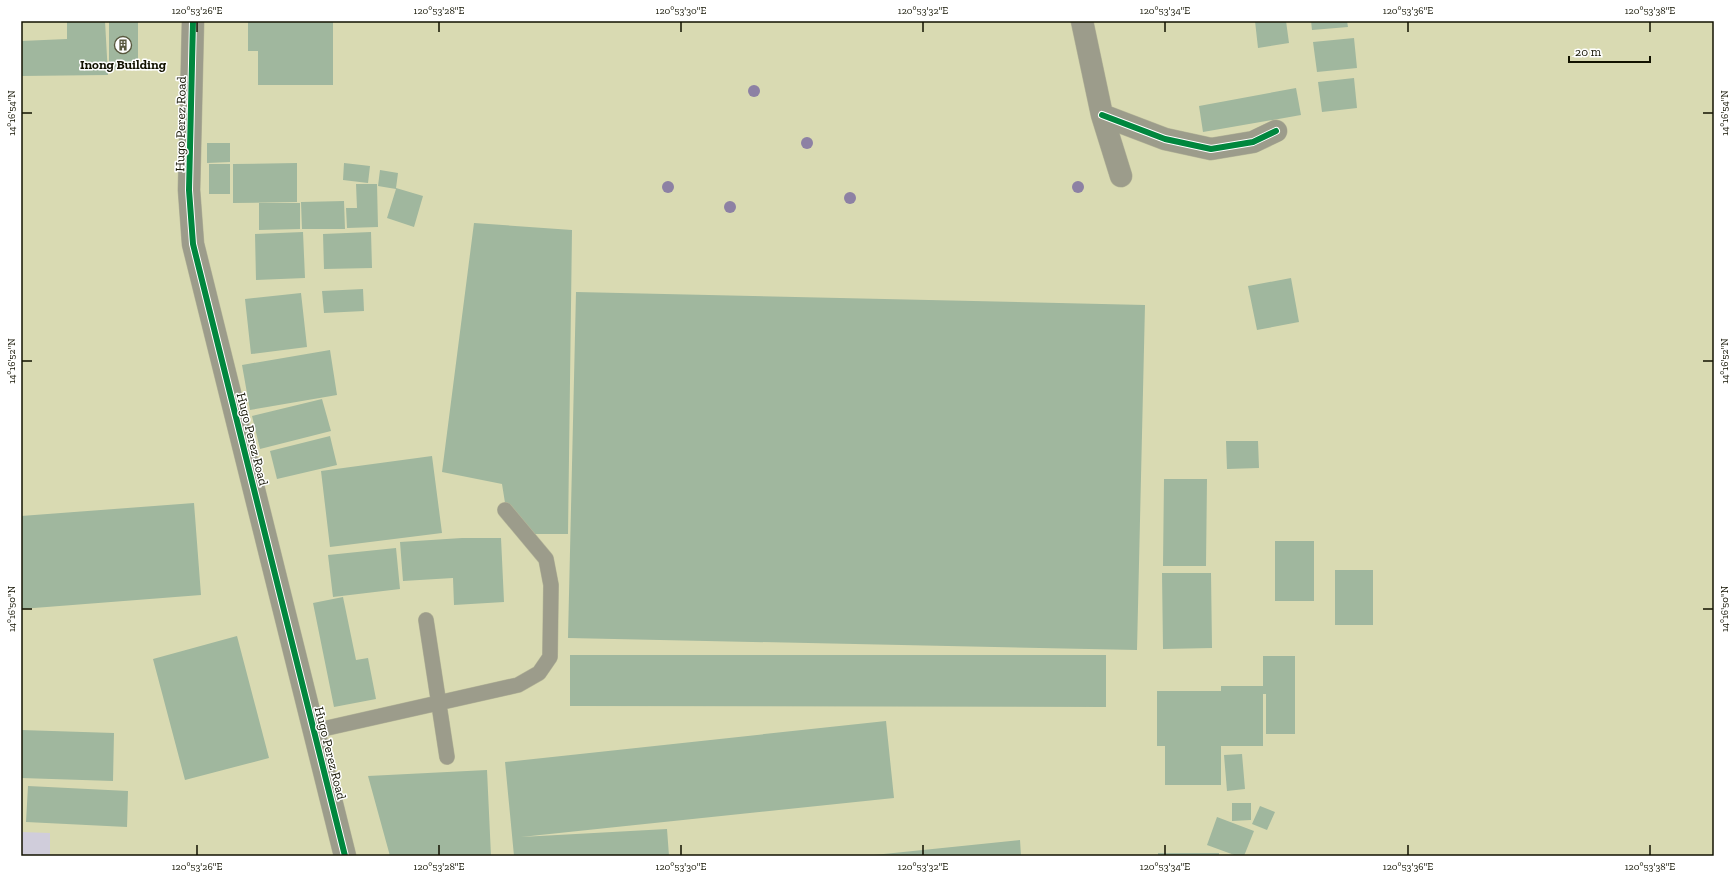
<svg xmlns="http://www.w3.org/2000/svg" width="1735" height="877" viewBox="0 0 1735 877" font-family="'Zilla Slab',serif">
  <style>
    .green { fill: #d0cddb }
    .building { fill: #a0b79e }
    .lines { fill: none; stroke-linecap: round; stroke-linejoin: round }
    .service-casing { stroke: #b6b799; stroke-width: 16 }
    .minor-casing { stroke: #b6b799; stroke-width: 23 }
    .tertiary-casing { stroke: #b6b799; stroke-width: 23 }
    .service { stroke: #9c9c8b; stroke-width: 15 }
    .minor { stroke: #9c9c8b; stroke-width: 22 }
    .tertiary { stroke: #9c9c8b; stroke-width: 22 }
    .cycleway-casing { stroke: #fff; stroke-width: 8 }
    .cycleway { stroke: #00873e; stroke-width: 6 }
    .tree { fill: #8d81a4 }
    .ticks { fill: none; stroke: #121200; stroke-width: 1.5 }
    .labels { text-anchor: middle; stroke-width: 3; stroke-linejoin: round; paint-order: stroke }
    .poi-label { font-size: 13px; font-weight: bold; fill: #121200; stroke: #fff }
    .street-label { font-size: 13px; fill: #121200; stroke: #fff }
    .neatline { fill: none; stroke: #121200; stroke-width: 1.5 }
    .ticks-label { font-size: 10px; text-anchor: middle; fill: #121200 }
  </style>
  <rect width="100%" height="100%" fill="#d9dab2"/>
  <path class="green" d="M 21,832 L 50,833 L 50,856 L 21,856 Z"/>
  <path class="building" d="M 67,21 L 105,21 L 108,75 L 21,76 L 21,41 L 67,39 Z
    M 109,21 L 138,21 L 138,68 L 109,70 Z
    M 248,21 L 333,21 L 333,85 L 258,85 L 258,51 L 248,51 Z
    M 1255,21 L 1286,21 L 1289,43 L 1258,48 Z
    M 1311,21 L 1347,21 L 1348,27 L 1312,30 Z
    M 1354,38 L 1357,68 L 1317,72 L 1313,42 Z
    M 1354,78 L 1357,108 L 1322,112 L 1318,82 Z
    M 1296,88 L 1301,115 L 1203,132 L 1199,106 Z
    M 207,143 L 230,143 L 230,162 L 207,163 Z
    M 297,163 L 297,202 L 233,203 L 233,164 Z
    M 344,163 L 370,166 L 368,183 L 343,180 Z
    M 209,164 L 230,164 L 230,194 L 209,194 Z
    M 380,170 L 398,173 L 396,188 L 423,196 L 414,227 L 387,218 L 396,189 L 378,186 Z
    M 356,184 L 377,184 L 378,227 L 347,228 L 346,208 L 357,208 Z
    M 344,201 L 345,229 L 302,229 L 301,202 Z
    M 259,203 L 300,203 L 300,229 L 259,230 Z
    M 474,223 L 572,230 L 568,534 L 533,534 L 506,509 L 502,484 L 442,472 Z
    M 303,232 L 305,278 L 256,280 L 255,234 Z
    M 371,232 L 372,268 L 324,269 L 323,234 Z
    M 1291,278 L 1299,322 L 1257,330 L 1248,286 Z
    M 363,289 L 364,311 L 324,313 L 322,291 Z
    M 576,292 L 1145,305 L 1137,650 L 568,638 Z
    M 301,293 L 307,347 L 251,354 L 245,299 Z
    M 330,350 L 337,395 L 250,410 L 242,365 Z
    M 322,399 L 331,431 L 260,449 L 252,416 Z
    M 330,436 L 337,465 L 277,479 L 270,451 Z
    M 1226,441 L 1258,441 L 1259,468 L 1227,469 Z
    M 432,456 L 442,533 L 330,547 L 321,471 Z
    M 1164,479 L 1207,479 L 1206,566 L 1163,566 Z
    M 194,503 L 201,595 L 21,609 L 21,516 Z
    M 462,538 L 501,538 L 504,602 L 454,605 L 453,578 L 403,581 L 400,542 Z
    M 1275,541 L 1314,541 L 1314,601 L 1275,601 Z
    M 396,548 L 400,589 L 333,597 L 328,555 Z
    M 1335,570 L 1373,570 L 1373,625 L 1335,625 Z
    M 1162,573 L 1211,573 L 1212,648 L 1163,649 Z
    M 343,597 L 356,660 L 368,658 L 376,699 L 334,707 L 313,603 Z
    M 237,636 L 269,758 L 185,780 L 153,659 Z
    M 570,655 L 1106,655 L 1106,707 L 570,706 Z
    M 1263,656 L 1295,656 L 1295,734 L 1266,734 L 1266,694 L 1263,694 L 1263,746 L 1221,746 L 1221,785 L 1165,785 L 1165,746 L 1157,746 L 1157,691 L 1221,691 L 1221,686 L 1263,686 Z
    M 886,721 L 894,798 L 521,837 L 667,829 L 669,856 L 514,856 L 505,762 Z
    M 21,730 L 114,733 L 113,781 L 21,778 Z
    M 1242,754 L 1245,789 L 1227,791 L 1224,755 Z
    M 487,770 L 491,856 L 390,856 L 368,776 Z
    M 28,786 L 128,791 L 127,827 L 26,822 Z
    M 1232,803 L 1251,803 L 1251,820 L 1232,821 Z
    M 1260,806 L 1275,812 L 1267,830 L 1252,824 Z
    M 1217,817 L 1254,831 L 1244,856 L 1237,856 L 1207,845 Z
    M 1020,840 L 1021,856 L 874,856 L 874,855 Z
    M 1158,853 L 1219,853 L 1219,856 L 1158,856 Z"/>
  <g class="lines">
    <g class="service-casing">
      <path id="service" d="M 426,620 L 447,757
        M 314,731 L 518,685 L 539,673 L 550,657 L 551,585 L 546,559 L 505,510"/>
    </g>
    <g class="minor-casing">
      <path id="minor" d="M 1082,21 L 1102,115 L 1121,176
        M 1102,115 L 1165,139 L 1211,149 L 1253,142 L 1276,131"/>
    </g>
    <g class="tertiary-casing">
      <path id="tertiary" d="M 193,21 L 189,190 L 193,244 L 345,856"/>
    </g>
    <use href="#service" class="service"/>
    <use href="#minor" class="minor"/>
    <use href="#tertiary" class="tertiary"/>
    <g class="cycleway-casing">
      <path id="cycleway" d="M 193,21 L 189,190 L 193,244 L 345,856
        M 1102,115 L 1165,139 L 1211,149 L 1253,142 L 1276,131"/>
    </g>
    <use href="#cycleway" class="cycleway"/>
  </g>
  <g class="tree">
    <circle cx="754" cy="91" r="6"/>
    <circle cx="807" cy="143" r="6"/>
    <circle cx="668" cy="187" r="6"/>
    <circle cx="1078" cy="187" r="6"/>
    <circle cx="850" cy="198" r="6"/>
    <circle cx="730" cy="207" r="6"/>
  </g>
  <path class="ticks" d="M 197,22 L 197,32M 439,22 L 439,32M 681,22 L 681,32M 923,22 L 923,32M 1165,22 L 1165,32M 1408,22 L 1408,32M 1650,22 L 1650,32M 22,113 L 32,113M 1703,113 L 1713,113M 22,361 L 32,361M 1703,361 L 1713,361M 22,609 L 32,609M 1703,609 L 1713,609M 197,845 L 197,855M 439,845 L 439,855M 681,845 L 681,855M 923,845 L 923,855M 1165,845 L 1165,855M 1408,845 L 1408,855M 1650,845 L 1650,855"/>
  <defs>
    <g id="building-ring" transform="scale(0.9)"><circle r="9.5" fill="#fff" stroke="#58583e" stroke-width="1.5"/><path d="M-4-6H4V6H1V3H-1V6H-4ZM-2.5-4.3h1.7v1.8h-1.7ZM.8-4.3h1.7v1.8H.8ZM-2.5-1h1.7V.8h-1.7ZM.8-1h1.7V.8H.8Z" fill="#58583e"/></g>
  </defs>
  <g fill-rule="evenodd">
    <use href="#building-ring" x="123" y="45"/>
  </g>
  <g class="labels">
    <g class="poi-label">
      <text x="123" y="69">Inong Building</text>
    </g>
    <g class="street-label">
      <text transform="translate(180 124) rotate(-89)" y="5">Hugo Perez Road</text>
      <text transform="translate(253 439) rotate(76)" y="5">Hugo Perez Road</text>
      <text transform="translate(331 753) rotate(76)" y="5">Hugo Perez Road</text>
    </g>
  </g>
  <rect width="1735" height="877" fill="none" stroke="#ffffff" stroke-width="44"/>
  <path d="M1569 56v6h81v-6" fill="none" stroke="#121200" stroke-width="2"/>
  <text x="1575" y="56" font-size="12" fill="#121200" stroke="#ffffff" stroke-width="3" paint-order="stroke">20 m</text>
  <rect x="22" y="22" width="1691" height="833" class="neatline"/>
  <g class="ticks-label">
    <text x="197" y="14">120°53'26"E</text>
    <text x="439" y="14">120°53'28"E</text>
    <text x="681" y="14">120°53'30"E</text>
    <text x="923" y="14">120°53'32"E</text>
    <text x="1165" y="14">120°53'34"E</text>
    <text x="1408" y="14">120°53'36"E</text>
    <text x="1650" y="14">120°53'38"E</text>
    <text transform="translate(11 113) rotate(-90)" y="4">14°16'54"N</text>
    <text transform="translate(1724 113) rotate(-90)" y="4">14°16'54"N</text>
    <text transform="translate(11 361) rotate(-90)" y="4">14°16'52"N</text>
    <text transform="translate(1724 361) rotate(-90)" y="4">14°16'52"N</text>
    <text transform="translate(11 609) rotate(-90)" y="4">14°16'50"N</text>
    <text transform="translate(1724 609) rotate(-90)" y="4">14°16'50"N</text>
    <text x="197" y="870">120°53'26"E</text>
    <text x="439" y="870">120°53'28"E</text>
    <text x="681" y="870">120°53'30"E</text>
    <text x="923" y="870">120°53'32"E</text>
    <text x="1165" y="870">120°53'34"E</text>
    <text x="1408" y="870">120°53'36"E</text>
    <text x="1650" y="870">120°53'38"E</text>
  </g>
</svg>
